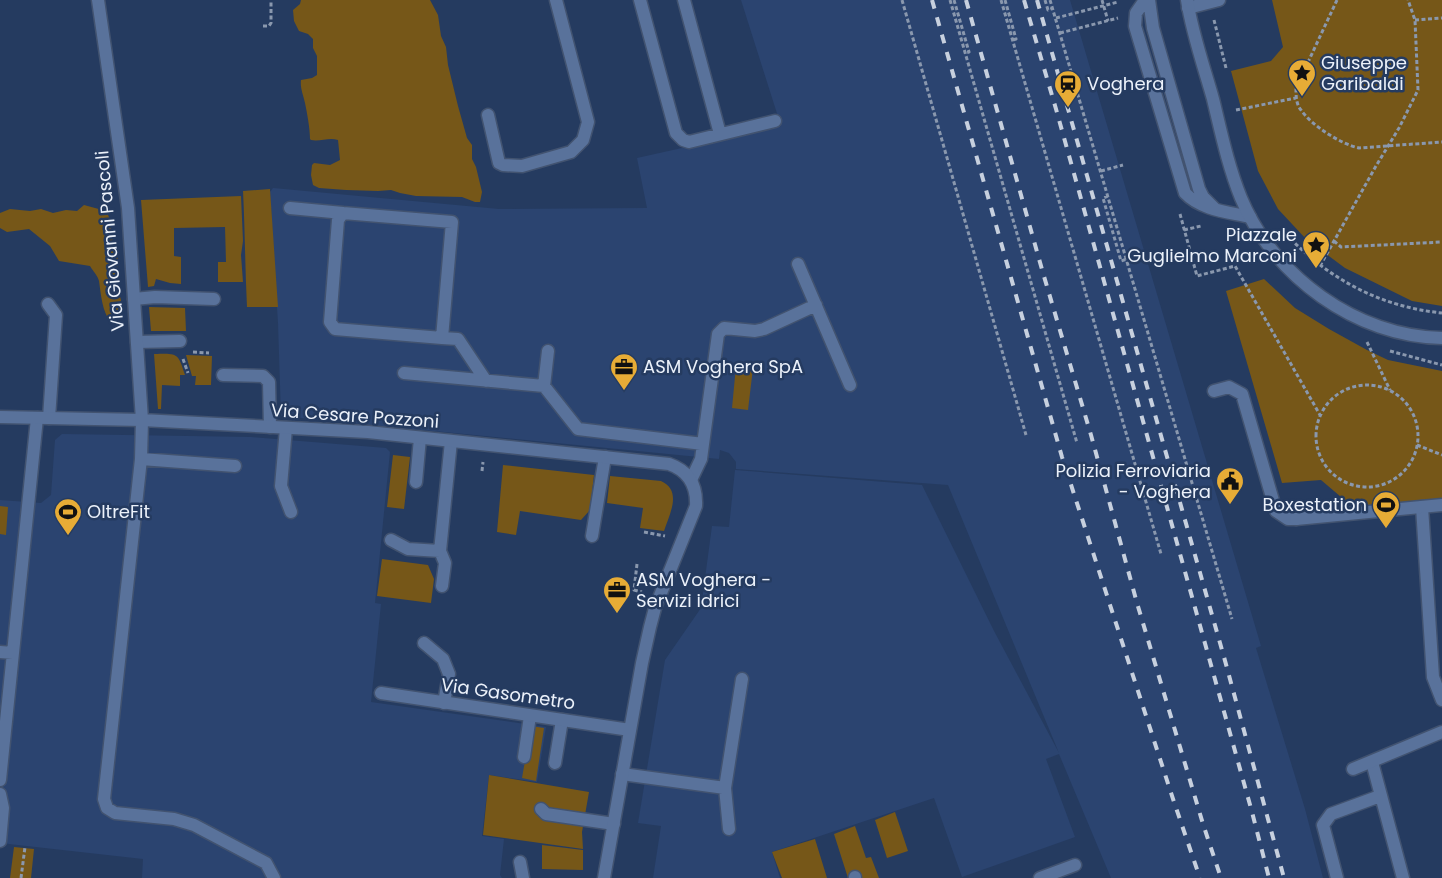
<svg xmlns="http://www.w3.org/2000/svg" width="1442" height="878" viewBox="0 0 1442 878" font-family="Poppins,sans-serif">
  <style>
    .built { fill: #2b4470 }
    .green { fill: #765718 }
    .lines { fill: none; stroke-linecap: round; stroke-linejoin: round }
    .service-casing { stroke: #425370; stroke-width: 15 }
    .minor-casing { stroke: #425370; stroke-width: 15 }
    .path { stroke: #8a98ae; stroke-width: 3; stroke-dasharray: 4 2.5; stroke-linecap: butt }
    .service { stroke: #59729b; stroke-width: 12 }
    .minor { stroke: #59729b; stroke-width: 12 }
    .rail { stroke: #c7d0de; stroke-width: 4; stroke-dasharray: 9 9; stroke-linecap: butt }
    .labels { text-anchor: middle; stroke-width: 5; stroke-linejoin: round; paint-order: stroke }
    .poi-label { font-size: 18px; fill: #ebf1fa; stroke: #253b60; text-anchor: start }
    .street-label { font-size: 18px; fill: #ebf1fa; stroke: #253b60 }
  </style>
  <rect width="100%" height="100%" fill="#253b60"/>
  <path class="built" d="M 741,0 L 1070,0 L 1261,646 L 1256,648 L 1305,809 L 1323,878 L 1111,878 L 1059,754 L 1046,759 L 1075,837 L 962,877 L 934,798 L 772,852 L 780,878 L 653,878 L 661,826 L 638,823 L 665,660 L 701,608 L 712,526 L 729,527 L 735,470 L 922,485 L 994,631 L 1059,753 L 948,485 L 736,469 L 736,462 L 729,453 L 720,450 L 719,459 L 281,416 L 278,323 L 270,192 L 273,188 L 499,209 L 647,208 L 637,158 L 781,126 Z
    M 62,434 L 251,437 L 386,448 L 390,452 L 375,603 L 381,604 L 371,702 L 546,727 L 537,782 L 489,775 L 482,836 L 504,839 L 500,875 L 502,878 L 142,878 L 143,859 L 0,843 L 0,500 L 41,503 L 51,495 L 55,440 Z"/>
  <path class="green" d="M 301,0 L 430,0 L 438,15 L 441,36 L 446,47 L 448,65 L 458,106 L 467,138 L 472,145 L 472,159 L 476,167 L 482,192 L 480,202 L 475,202 L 462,197 L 416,196 L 400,193 L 391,190 L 378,191 L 346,190 L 319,188 L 313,185 L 311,175 L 312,165 L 314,163 L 330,165 L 340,160 L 338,140 C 329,137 320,142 311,140 L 310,139 C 310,128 307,113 305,103 C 303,94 300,88 301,80 L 312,78 L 317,75 L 317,56 L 313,48 L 313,39 L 308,34 L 299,31 L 294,21 L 293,10 L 300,4 Z
    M 1272,0 L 1442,0 L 1442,306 L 1412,301 L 1345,268 L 1306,239 L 1278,209 L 1258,171 L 1231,71 L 1271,61 L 1283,47 Z
    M 270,189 L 278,307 L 247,307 C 245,268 245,230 243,191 Z
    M 241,196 L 243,241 L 241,255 L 243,282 L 218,282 L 218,262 L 226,262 L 225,227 L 174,228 L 174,256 L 181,257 L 181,284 L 170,283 L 156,279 L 154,286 L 148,287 L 141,200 Z
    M 84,205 L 106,211 L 110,219 L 112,237 L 118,260 L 116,283 L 121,300 L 120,319 L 118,326 L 115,323 L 111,323 C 102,311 101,295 99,281 C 98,276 93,271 90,266 L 59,261 L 50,246 L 29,229 L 7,232 L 0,228 L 0,213 L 10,209 L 30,211 L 41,209 L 53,213 L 66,210 L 77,211 Z
    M 1264,279 L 1295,308 L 1329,329 L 1367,350 L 1388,360 L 1442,371 L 1442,500 L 1354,508 L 1321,480 L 1282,483 L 1226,291 Z
    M 149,307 L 185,308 L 186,331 L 151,331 Z
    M 154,354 C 178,353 178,353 185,375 L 180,375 L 180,386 L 162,385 L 161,409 L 158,409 Z
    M 186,355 L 212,356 L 211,385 L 195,385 L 196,376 L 192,376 Z
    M 736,366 L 753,368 L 748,410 L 732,408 Z
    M 393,455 L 410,457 L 404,509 L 387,507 Z
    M 503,465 L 594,475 L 590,510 L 581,520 L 520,511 L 516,535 L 497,532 Z
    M 610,476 L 661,481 C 683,491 669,515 664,531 L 640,528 L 643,508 L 607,503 Z
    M 0,506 L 8,507 L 6,535 L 0,534 Z
    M 382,559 L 428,565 L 434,579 L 431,603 L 377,596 Z
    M 531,726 L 544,728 L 536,781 L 522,778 Z
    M 489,775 L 589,792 L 582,832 L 583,849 L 483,835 Z
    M 895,812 L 908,851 L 887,858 L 875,820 Z
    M 855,826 L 866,858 L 871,857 L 879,878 L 848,878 L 834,834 Z
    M 815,839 L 827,878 L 782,878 L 772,852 Z
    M 542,845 L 583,850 L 583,870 L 542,869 Z
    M 14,847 L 34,849 L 31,878 L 10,878 Z"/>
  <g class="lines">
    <g class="service-casing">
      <path id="service" d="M 640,0 L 676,133 L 683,140 L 689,142 L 775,121
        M 684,0 L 720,134
        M 1145,0 L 1136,13 L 1135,26 L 1185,193 C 1201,210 1228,212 1250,217
        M 1149,0 L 1153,28 L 1199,189 L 1203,197 L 1214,208
        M 1188,8 L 1219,0
        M 488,115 L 499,163 L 503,165 L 522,166 L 571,152 L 583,140 L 588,122 L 556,0
        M 290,208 L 343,213
        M 798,264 L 850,385
        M 134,299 L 155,297 L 214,299
        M 48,304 L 56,315 L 49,418
        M 442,338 L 452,222 L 343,213 L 338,220 L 330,322 L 335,329 L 442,338 L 458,339 L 486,381
        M 137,342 L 180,341
        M 404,373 L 544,386 L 578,429 L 703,444
        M 223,375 L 263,376 L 269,382 L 270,427
        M 544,386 L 548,351
        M 1214,391 L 1229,387 L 1242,394 L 1276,511 L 1288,519 L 1296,519
        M 142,420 L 141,459 L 104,799 L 107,808 L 115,813 L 174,819 L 194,825 L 266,863 L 274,878
        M 286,428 L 281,486 L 291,512
        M 141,459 L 235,466
        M 691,480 L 701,459 L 718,334 L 724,328 L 755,331 L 764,329 L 816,305
        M 416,482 L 420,438
        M 1422,507 L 1433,677 L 1442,700
        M 592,536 L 605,457
        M 391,540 L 408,549 L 440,551
        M 442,586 L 445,563 L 440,551 L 451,441
        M 424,643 L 443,659 L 449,674 L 444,703
        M 0,652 L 13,653
        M 524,757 L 530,716
        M 1372,762 L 1403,878
        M 555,763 L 562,720
        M 622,774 L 725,788
        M 0,780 L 37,418
        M 0,794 L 3,808 L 0,841
        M 541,809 L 546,814 L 614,824
        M 729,829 L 725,788 L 742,679
        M 520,862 L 523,878
        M 855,877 L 855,878
        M 1337,878 L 1323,825 L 1331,814 L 1380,796"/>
    </g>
    <g class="minor-casing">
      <path id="minor" d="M 98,0 L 128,208 L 142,420
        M 1187,0 C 1192,33 1204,67 1213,99 C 1221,132 1228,166 1241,198 C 1273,276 1357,337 1442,338
        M 0,417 L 142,420 L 368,432 L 669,464 C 689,471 697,486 696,506 L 655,608 L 650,627 L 642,663 L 604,878
        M 1296,519 L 1442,505
        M 381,693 L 630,730
        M 1353,769 L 1442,732
        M 1040,878 L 1075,865"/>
    </g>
    <path class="path" d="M 902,0 L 1026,435
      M 950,0 L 1077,443
      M 954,0 L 969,52 L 965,53
      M 1001,0 L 1161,554
      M 1005,0 L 1016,39 L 1013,40
      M 1045,0 L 1048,10 L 1053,8
      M 1050,0 L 1232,619
      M 1102,0 L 1108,21
      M 1337,0 L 1296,88 C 1296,96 1296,104 1301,110 C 1312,126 1341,144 1359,148 L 1442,142
      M 1056,18 L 1118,2
      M 1214,20 L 1226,68
      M 1415,20 L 1442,18
      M 263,26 L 269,26 L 271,23 L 271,0
      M 1060,33 L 1118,18
      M 1236,110 L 1296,98
      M 1101,171 L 1123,165
      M 1108,196 L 1103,198 L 1121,261 L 1127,259
      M 1180,214 L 1197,276 L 1235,266 L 1320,415
      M 1184,230 L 1201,226
      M 1286,234 C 1328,279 1381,307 1442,313
      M 1334,241 L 1341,247 L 1442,242
      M 1320,266 L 1376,166 L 1399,128 L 1418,90 L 1415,20 L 1408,0
      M 1367,342 L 1390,390
      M 1390,351 L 1442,365
      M 193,352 L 209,353
      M 183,359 L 188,373
      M1316 436a51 51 0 1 1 102 0a51 51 0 1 1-102 0Z
      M 1417,445 L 1442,455
      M 482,471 L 483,462
      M 644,532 L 665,536
      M 637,564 L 634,590 L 642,592
      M 21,878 L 25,847"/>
    <use href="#service" class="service"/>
    <use href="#minor" class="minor"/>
    <path class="rail" d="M 932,0 L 1062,457 L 1174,802 L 1200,878
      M 966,0 L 1043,273 L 1091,435 L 1137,603 L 1203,824 L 1221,878
      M 1024,0 L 1056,109 L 1252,812 L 1269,878
      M 1037,0 L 1224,657 L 1284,878"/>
  </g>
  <defs>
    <g id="sight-pin" transform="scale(1.4375)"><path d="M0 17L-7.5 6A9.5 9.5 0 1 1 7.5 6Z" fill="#e7ac36" stroke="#253b60"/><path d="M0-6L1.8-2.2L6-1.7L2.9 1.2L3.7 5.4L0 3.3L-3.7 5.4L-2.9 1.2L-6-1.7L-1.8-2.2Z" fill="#111"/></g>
    <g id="station-pin" transform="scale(1.4375)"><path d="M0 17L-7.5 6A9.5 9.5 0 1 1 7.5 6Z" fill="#e7ac36" stroke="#253b60"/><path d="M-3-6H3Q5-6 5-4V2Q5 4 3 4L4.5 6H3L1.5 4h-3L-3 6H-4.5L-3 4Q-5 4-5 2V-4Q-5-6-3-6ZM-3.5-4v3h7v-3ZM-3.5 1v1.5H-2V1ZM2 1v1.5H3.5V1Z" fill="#111"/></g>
    <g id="office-pin" transform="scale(1.4375)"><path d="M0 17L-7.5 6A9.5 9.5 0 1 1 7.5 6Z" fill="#e7ac36" stroke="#253b60"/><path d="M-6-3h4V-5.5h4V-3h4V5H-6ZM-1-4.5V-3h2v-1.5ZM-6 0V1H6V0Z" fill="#111"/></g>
    <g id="civic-pin" transform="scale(1.4375)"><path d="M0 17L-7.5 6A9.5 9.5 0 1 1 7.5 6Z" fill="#e7ac36" stroke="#253b60"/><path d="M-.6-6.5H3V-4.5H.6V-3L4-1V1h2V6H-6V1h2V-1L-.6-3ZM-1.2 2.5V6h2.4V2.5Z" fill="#111"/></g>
    <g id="stadium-pin" transform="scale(1.4375)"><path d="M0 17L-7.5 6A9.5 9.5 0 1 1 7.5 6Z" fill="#e7ac36" stroke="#253b60"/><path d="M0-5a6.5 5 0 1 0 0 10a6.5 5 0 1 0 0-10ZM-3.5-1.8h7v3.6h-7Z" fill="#111"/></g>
  </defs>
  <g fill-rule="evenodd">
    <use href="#sight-pin" x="1302" y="73"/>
    <use href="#station-pin" x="1068" y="84"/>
    <use href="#sight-pin" x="1316" y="245"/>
    <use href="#office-pin" x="624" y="367"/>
    <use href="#civic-pin" x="1230" y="481"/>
    <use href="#stadium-pin" x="1386" y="505"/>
    <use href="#stadium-pin" x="68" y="512"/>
    <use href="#office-pin" x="617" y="590"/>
  </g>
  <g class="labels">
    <g class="poi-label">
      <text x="1321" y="69">Giuseppe<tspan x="1321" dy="21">Garibaldi</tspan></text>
      <text x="1087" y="90">Voghera</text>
      <text x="1297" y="241" text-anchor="end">Piazzale<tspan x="1297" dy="21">Guglielmo Marconi</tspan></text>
      <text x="643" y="373">ASM Voghera SpA</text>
      <text x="1211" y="477" text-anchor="end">Polizia Ferroviaria<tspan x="1211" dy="21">- Voghera</tspan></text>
      <text x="1367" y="511" text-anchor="end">Boxestation</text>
      <text x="87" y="518">OltreFit</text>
      <text x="636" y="586">ASM Voghera -<tspan x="636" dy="21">Servizi idrici</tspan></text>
    </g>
    <g class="street-label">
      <text transform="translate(110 241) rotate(-95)" y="6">Via Giovanni Pascoli</text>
      <text transform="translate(355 416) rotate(4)" y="6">Via Cesare Pozzoni</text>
      <text transform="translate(508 694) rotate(8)" y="6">Via Gasometro</text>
    </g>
  </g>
</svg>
